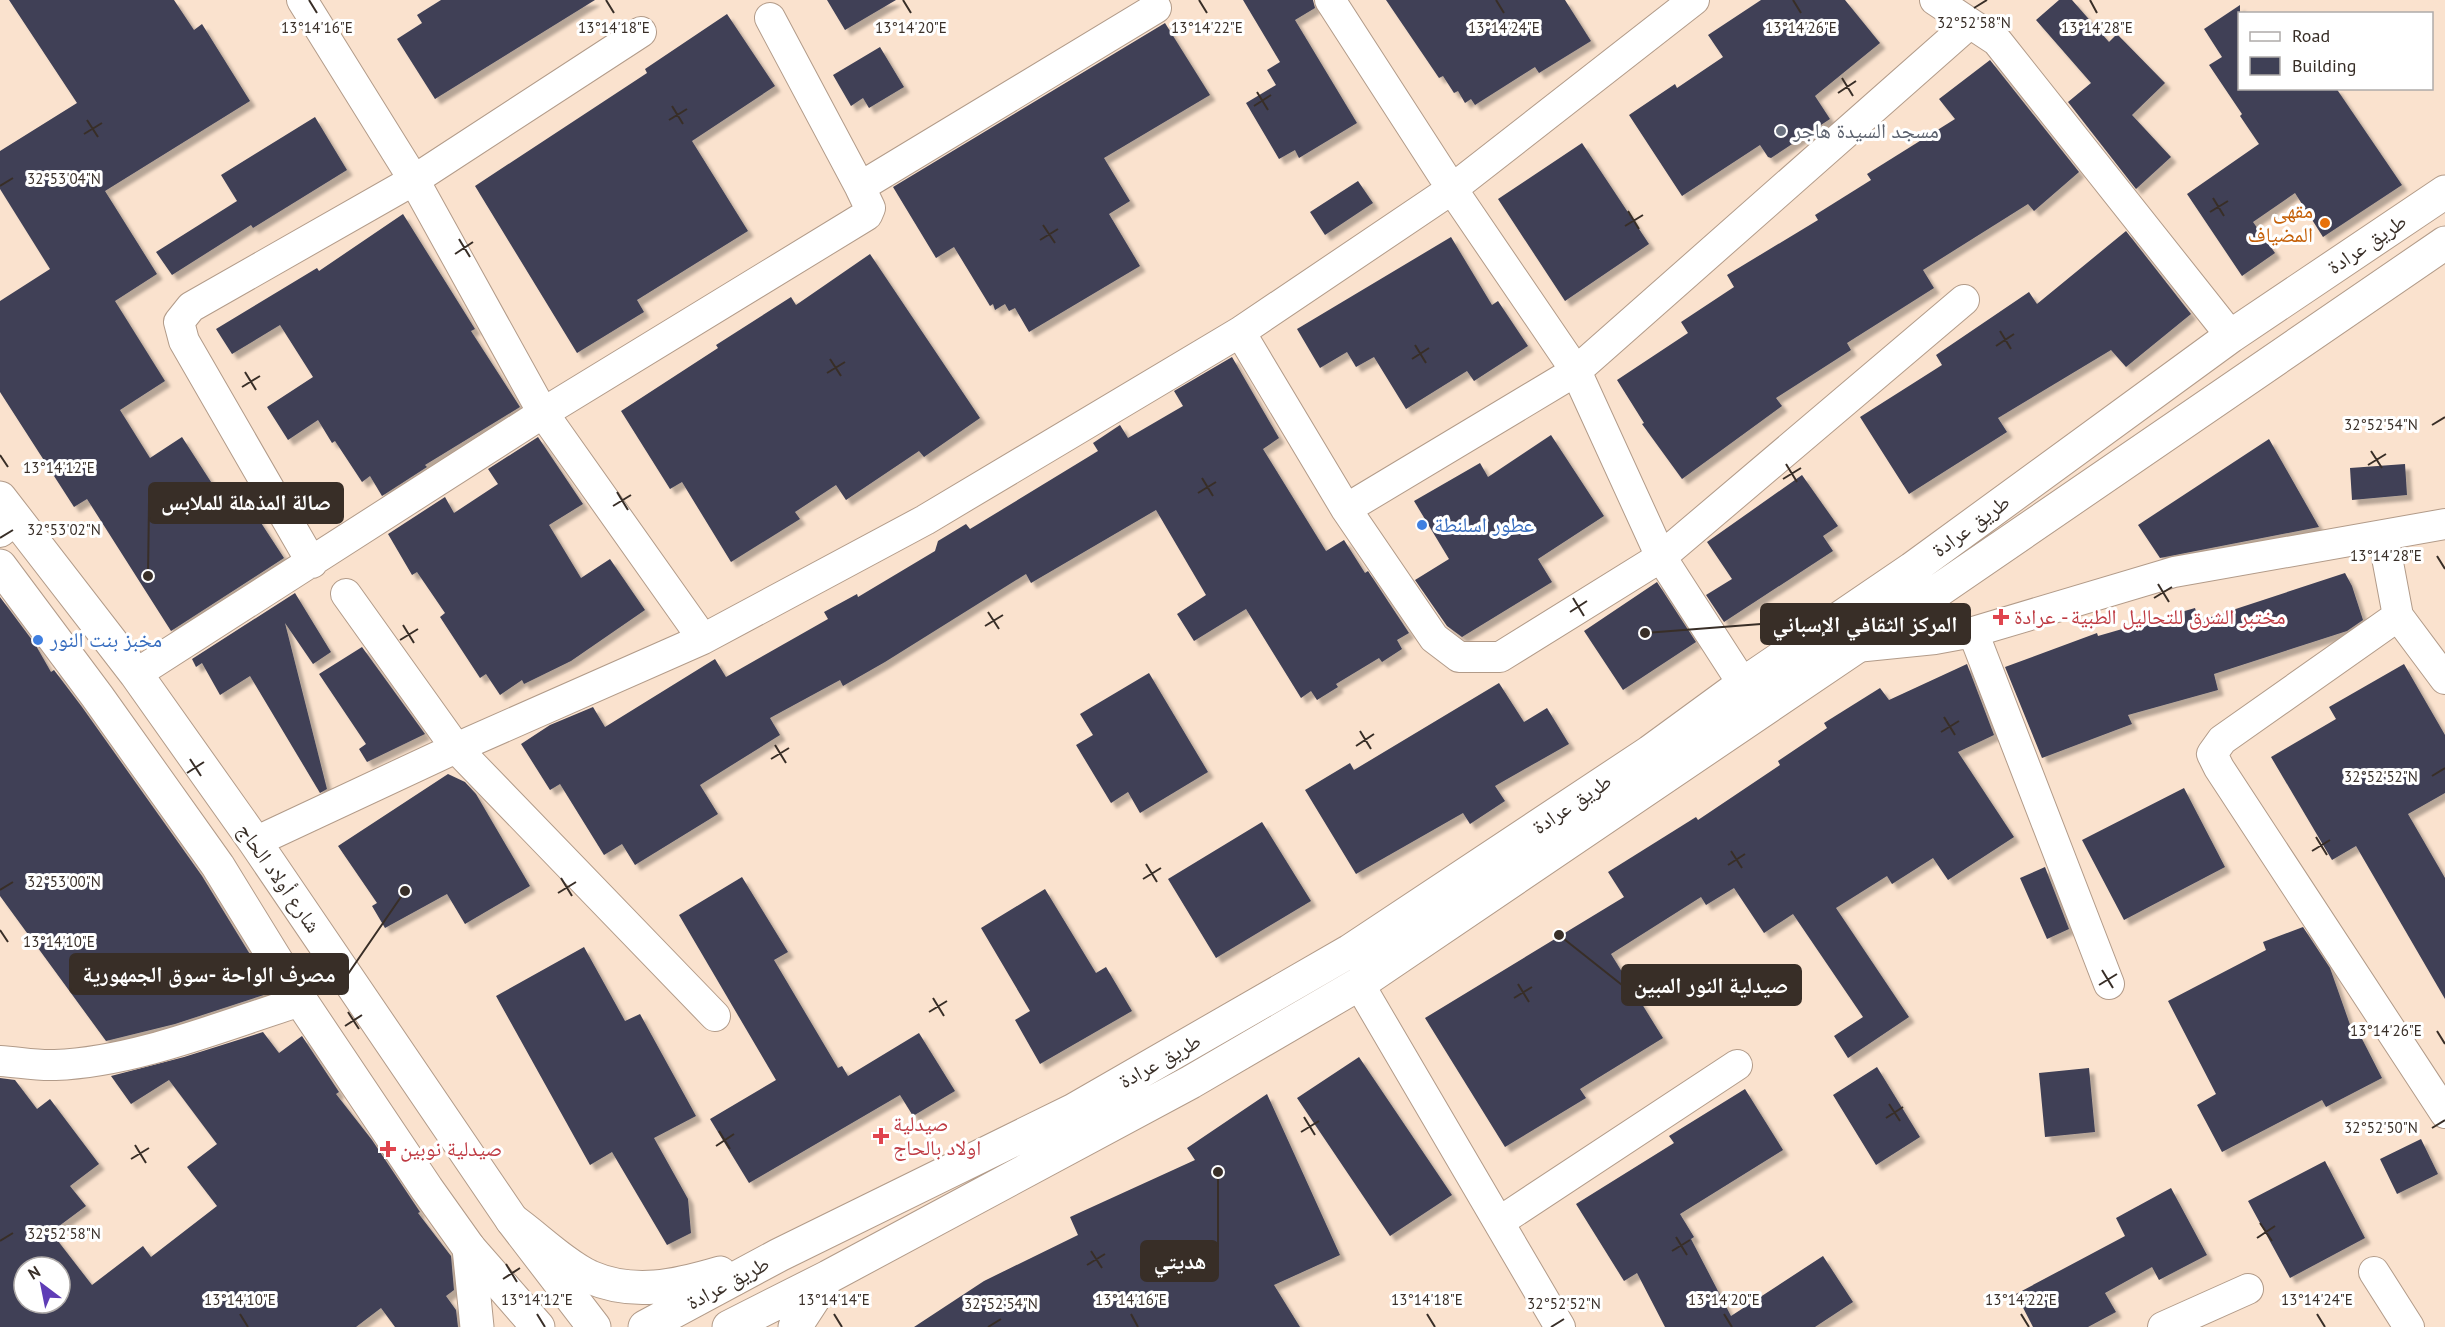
<svg xmlns="http://www.w3.org/2000/svg" width="2445" height="1327" viewBox="0 0 2445 1327" font-family="'PT Sans','Noto Naskh Arabic',sans-serif">
  <style>
    .building { fill: #3f4056; fill-rule: evenodd; filter: url(#shadow) }
    .lines { fill: none; stroke-linecap: round; stroke-linejoin: round }
    .street-casing { stroke: #b29b89; stroke-width: 32 }
    .secondary-casing { stroke: #b29b89; stroke-width: 35 }
    .primary-casing { stroke: #b29b89; stroke-width: 35 }
    .street { stroke: #fff; stroke-width: 30 }
    .secondary { stroke: #fff; stroke-width: 33 }
    .primary { stroke: #fff; stroke-width: 33 }
    .ticks { fill: none; stroke: #382e27; stroke-width: 2 }
    .worship-dot { fill: #6b7280; stroke: #fff; stroke-width: 2 }
    .food-dot { fill: #e8710a; stroke: #fff; stroke-width: 2 }
    .shop-dot { fill: #3f7fe0; stroke: #fff; stroke-width: 2 }
    .health-dot { fill: #e0444e; stroke: #fff; stroke-width: 2 }
    .labels { text-anchor: middle; stroke-width: 6; stroke-linejoin: round; paint-order: stroke }
    .worship-label { font-size: 21px; fill: #5b616d; stroke: #fff; text-anchor: start }
    .food-label { font-size: 21px; fill: #c56008; stroke: #fff; text-anchor: end }
    .street-label { font-size: 21px; fill: #382e27; stroke: #fff }
    .shop-label { font-size: 21px; fill: #366cbe; stroke: #fff; text-anchor: start }
    .health-label { font-size: 21px; fill: #be3a42; stroke: #fff; text-anchor: start }
    .ticks-label { font-size: 15px; text-anchor: middle; fill: #382e27; stroke: #fff; stroke-width: 6; stroke-linejoin: round; paint-order: stroke }
    .leader { fill: none; stroke: #382e27; stroke-width: 2 }
    .callout-dot { fill: #382e27; stroke: #fff; stroke-width: 2 }
    .callout { fill: #382e27; stroke: #382e27; stroke-width: 2 }
    .callout-label { font-size: 22px; text-anchor: middle; font-weight: bold; fill: #fff }
  </style>
  <defs>
    <filter id="shadow"><feDropShadow dx="5.5" dy="5.5" stdDeviation="1.5" flood-color="#0004"/></filter>
  </defs>
  <rect width="100%" height="100%" fill="#fae2ce"/>
  <path class="building" d="M 9,0 L 174,0 L 194,30 L 202,24 L 250,101 L 105,191 L 157,274 L 115,301 L 165,381 L 120,410 L 150,458 L 182,437 L 233,516 L 250,506 L 284,558 L 171,631 L 87,499 L 74,507 L 0,392 L 0,301 L 50,269 L 0,189 L 0,151 L 77,103 Z
    M 441,0 L 595,0 L 435,99 L 397,39 L 422,23 L 417,15 Z
    M 827,0 L 896,0 L 845,30 Z
    M 1243,0 L 1313,0 L 1315,8 L 1295,20 L 1357,123 L 1299,158 L 1295,150 L 1279,159 L 1246,103 L 1276,85 L 1267,70 L 1280,62 Z
    M 1386,0 L 1565,0 L 1591,41 L 1539,73 L 1535,67 L 1475,105 L 1471,99 L 1465,103 L 1458,91 L 1454,93 L 1443,76 L 1439,78 Z
    M 1761,0 L 1845,0 L 1880,43 L 1815,96 L 1830,119 L 1771,158 L 1768,157 L 1760,145 L 1682,196 L 1629,115 L 1675,84 L 1677,88 L 1723,57 L 1708,35 Z
    M 2059,0 L 2072,0 L 2109,42 L 2117,34 L 2165,83 L 2132,115 L 2171,157 L 2136,189 L 2068,102 L 2091,83 L 2036,20 Z
    M 2240,5 L 2240,88 L 2336,88 L 2402,185 L 2323,237 L 2295,193 L 2253,222 L 2275,253 L 2242,276 L 2187,194 L 2259,144 L 2240,116 L 2242,114 L 2209,65 L 2222,57 L 2204,29 Z
    M 727,14 L 775,86 L 692,141 L 748,231 L 637,300 L 644,312 L 577,353 L 475,186 L 647,73 L 645,69 Z
    M 1165,23 L 1210,95 L 1104,158 L 1130,201 L 1109,214 L 1140,266 L 1029,332 L 1015,308 L 1009,311 L 1005,304 L 995,310 L 993,304 L 990,306 L 954,247 L 936,258 L 893,187 Z
    M 880,47 L 904,87 L 869,108 L 863,98 L 851,106 L 833,75 Z
    M 1990,60 L 2079,172 L 2034,211 L 2028,204 L 1923,270 L 1934,288 L 1847,343 L 1851,350 L 1776,398 L 1782,406 L 1682,479 L 1642,424 L 1644,423 L 1617,380 L 1688,333 L 1681,322 L 1734,287 L 1727,275 L 1818,220 L 1815,215 L 1871,180 L 1867,174 L 1955,119 L 1939,99 Z
    M 315,117 L 347,170 L 253,228 L 251,225 L 172,275 L 156,252 L 237,201 L 221,175 Z
    M 1582,143 L 1649,244 L 1565,301 L 1498,199 Z
    M 1358,181 L 1373,203 L 1325,235 L 1310,212 Z
    M 403,214 L 475,329 L 471,331 L 520,407 L 425,465 L 427,467 L 382,496 L 370,476 L 362,482 L 335,441 L 332,443 L 318,420 L 288,440 L 267,407 L 313,377 L 280,325 L 232,354 L 216,329 L 317,268 L 319,271 Z
    M 2126,231 L 2191,314 L 2126,367 L 2111,350 L 1998,418 L 2007,432 L 1909,494 L 1860,417 L 1942,365 L 1936,355 L 2029,292 L 2037,304 Z
    M 1451,237 L 1492,305 L 1498,301 L 1528,346 L 1474,381 L 1467,371 L 1406,409 L 1374,357 L 1356,367 L 1347,352 L 1320,368 L 1297,329 Z
    M 870,254 L 980,418 L 924,457 L 919,451 L 846,500 L 836,485 L 795,512 L 800,519 L 731,562 L 682,482 L 670,489 L 621,411 L 718,348 L 716,345 L 791,297 L 796,305 Z
    M 1232,357 L 1279,438 L 1263,449 L 1326,551 L 1344,540 L 1365,573 L 1368,571 L 1409,633 L 1397,640 L 1402,649 L 1382,662 L 1379,658 L 1336,684 L 1338,687 L 1317,700 L 1311,691 L 1301,698 L 1246,609 L 1194,641 L 1177,614 L 1206,595 L 1156,510 L 1031,583 L 1026,574 L 885,662 L 843,686 L 840,680 L 770,718 L 780,735 L 700,785 L 718,814 L 635,865 L 622,844 L 604,855 L 560,784 L 550,790 L 521,744 L 550,725 L 593,707 L 605,727 L 715,659 L 726,677 L 828,619 L 824,612 L 857,594 L 858,597 L 935,551 L 938,541 L 966,524 L 970,529 L 1098,451 L 1093,443 L 1120,425 L 1128,438 L 1183,406 L 1174,391 Z
    M 1551,435 L 1604,516 L 1538,559 L 1552,582 L 1462,637 L 1447,626 L 1415,580 L 1449,559 L 1414,501 L 1480,463 L 1488,477 Z
    M 538,437 L 583,504 L 549,525 L 581,578 L 610,559 L 645,610 L 571,661 L 524,684 L 522,680 L 500,695 L 486,674 L 480,678 L 440,617 L 445,613 L 417,572 L 412,575 L 388,534 L 445,497 L 454,513 L 498,484 L 488,469 Z
    M 2269,439 L 2319,527 L 2160,558 L 2138,525 Z
    M 2405,464 L 2407,495 L 2352,500 L 2350,468 Z
    M 1802,475 L 1838,526 L 1823,536 L 1833,551 L 1724,622 L 1706,595 L 1732,579 L 1707,542 Z
    M 2345,573 L 2352,586 L 2363,620 L 2347,631 L 2214,674 L 2218,690 L 2128,715 L 2132,724 L 2042,758 L 2005,667 L 2097,633 L 2098,636 L 2195,608 L 2199,621 Z
    M 1657,582 L 1696,642 L 1623,690 L 1584,631 Z
    M 295,593 L 331,652 L 313,664 L 285,623 L 327,789 L 320,793 L 250,676 L 220,695 L 202,663 L 196,667 L 192,659 Z
    M 0,597 L 35,644 L 51,672 L 54,670 L 82,707 L 202,876 L 273,992 L 175,1024 L 106,1041 L 0,896 Z
    M 362,647 L 425,734 L 367,762 L 359,749 L 366,744 L 319,674 Z
    M 1967,664 L 1994,735 L 1958,752 L 2014,837 L 1948,880 L 1933,858 L 1892,884 L 1887,876 L 1836,908 L 1909,1017 L 1848,1058 L 1834,1036 L 1863,1017 L 1793,914 L 1764,933 L 1734,888 L 1706,905 L 1701,897 L 1611,954 L 1663,1038 L 1580,1089 L 1586,1098 L 1505,1147 L 1425,1018 L 1624,897 L 1608,872 L 1696,817 L 1698,820 L 1780,765 L 1778,761 L 1827,728 L 1824,723 L 1880,688 L 1889,700 Z
    M 2404,664 L 2445,735 L 2445,793 L 2408,814 L 2445,878 L 2445,999 L 2356,846 L 2332,860 L 2271,757 L 2336,719 L 2329,707 Z
    M 1149,673 L 1208,772 L 1140,813 L 1128,792 L 1111,803 L 1076,745 L 1093,735 L 1080,714 Z
    M 1499,683 L 1524,722 L 1547,708 L 1569,744 L 1495,786 L 1505,801 L 1470,824 L 1463,813 L 1356,874 L 1305,790 L 1350,763 L 1354,770 Z
    M 448,774 L 465,782 L 476,794 L 530,886 L 465,924 L 447,894 L 385,928 L 372,906 L 377,903 L 338,846 Z
    M 2184,788 L 2225,867 L 2124,920 L 2082,840 Z
    M 1262,822 L 1311,901 L 1216,958 L 1168,879 Z
    M 2045,867 L 2069,929 L 2047,939 L 2020,878 Z
    M 742,877 L 788,952 L 774,960 L 838,1068 L 842,1066 L 848,1076 L 919,1033 L 955,1091 L 913,1116 L 900,1095 L 749,1183 L 710,1119 L 776,1080 L 679,915 Z
    M 1045,889 L 1096,973 L 1106,967 L 1132,1011 L 1040,1064 L 1015,1020 L 1030,1011 L 981,928 Z
    M 2303,927 L 2330,968 L 2354,1036 L 2359,1033 L 2382,1078 L 2326,1107 L 2322,1100 L 2222,1152 L 2197,1105 L 2216,1094 L 2168,1001 L 2266,950 L 2263,942 Z
    M 584,947 L 625,1021 L 640,1014 L 696,1116 L 654,1138 L 688,1199 L 691,1233 L 667,1245 L 612,1152 L 590,1165 L 496,996 Z
    M 263,1032 L 279,1053 L 302,1036 L 339,1092 L 336,1094 L 372,1140 L 420,1212 L 418,1213 L 451,1256 L 454,1290 L 446,1296 L 456,1310 L 458,1327 L 395,1327 L 381,1308 L 356,1327 L 0,1327 L 0,1078 L 15,1080 L 37,1109 L 50,1099 L 99,1164 L 70,1186 L 86,1206 L 51,1232 L 92,1285 L 143,1246 L 151,1257 L 217,1206 L 187,1167 L 217,1144 L 169,1080 L 131,1104 L 111,1076 L 184,1057 ZM 24,1267 L 60,1267 L 60,1303 L 24,1303 Z
    M 1359,1057 L 1452,1195 L 1390,1236 L 1297,1098 Z
    M 1877,1067 L 1920,1137 L 1876,1165 L 1833,1095 Z
    M 2089,1068 L 2095,1132 L 2045,1137 L 2039,1073 Z
    M 1745,1089 L 1783,1150 L 1680,1214 L 1694,1237 L 1691,1239 L 1731,1316 L 1823,1256 L 1853,1302 L 1815,1327 L 1665,1327 L 1637,1273 L 1624,1281 L 1576,1204 L 1674,1143 L 1669,1136 Z
    M 1267,1094 L 1340,1255 L 1274,1285 L 1300,1327 L 914,1327 L 984,1281 L 1078,1235 L 1070,1217 L 1195,1160 L 1187,1148 Z
    M 2421,1139 L 2438,1174 L 2397,1194 L 2380,1159 Z
    M 2325,1161 L 2365,1238 L 2290,1278 L 2248,1201 Z
    M 2171,1188 L 2207,1255 L 2159,1280 L 2152,1267 L 2105,1293 L 2116,1312 L 2088,1327 L 2033,1327 L 2016,1294 L 2125,1236 L 2116,1218 Z"/>
  <g class="lines">
    <g class="street-casing">
      <path id="street" d="M 302,0 L 414,180 L 543,413 L 703,639
        M 1330,0 L 1452,189 L 1576,371 L 1661,557 L 1743,684
        M 1935,0 L 1997,41 L 2231,336
        M 860,187 L 1156,8
        M 1240,332 L 1346,509 L 1434,638 L 1459,657 L 1500,657 L 1661,557 L 1964,300
        M 1346,509 L 1576,371 L 1969,24
        M 0,532 L 17,519
        M 2383,536 L 2398,616 L 2222,740 L 2212,754 L 2219,768 L 2445,1113
        M 312,563 L 184,341 L 179,322 L 191,307 L 414,180 L 641,32
        M 346,594 L 456,748 L 715,1016
        M 2398,616 L 2445,679
        M 1973,632 L 2109,984
        M 1856,647 L 1935,639 L 1973,632 L 2174,572 L 2445,524
        M 136,674 L 543,413 L 867,215 L 870,208 L 860,187 L 770,18
        M 255,842 L 456,748 L 703,639 L 925,520 L 1240,332 L 1452,189 L 1694,0
        M 1359,984 L 1560,1327
        M 0,1061 C 18,1062 37,1066 55,1065 C 136,1062 224,1025 301,1001
        M 1499,1222 L 1737,1065
        M 2374,1272 L 2409,1327
        M 2163,1327 L 2248,1289"/>
    </g>
    <g class="secondary-casing">
      <path id="secondary" d="M 0,498 L 136,674 L 255,842 L 512,1220 L 594,1327
        M 0,566 L 97,696 L 218,866 L 301,1001 L 427,1189 L 469,1248 L 538,1327"/>
    </g>
    <g class="primary-casing">
      <path id="primary" d="M 512,1220 C 536,1237 564,1265 590,1277 C 634,1296 676,1286 720,1273
        M 469,1248 L 477,1327
        M 645,1327 L 779,1255 L 1074,1110 L 1350,951 L 1650,752 L 1743,684 L 1912,569 L 2231,336 L 2445,192
        M 729,1327 L 828,1277 L 1191,1082 L 1359,984 L 1856,647 L 2445,243
        M 795,1327 L 827,1278"/>
    </g>
    <use href="#street" class="street"/>
    <use href="#secondary" class="secondary"/>
    <use href="#primary" class="primary"/>
  </g>
  <path class="ticks" d="M 309,0 L 317,13M 606,0 L 614,13M 903,0 L 911,13M 1199,0 L 1207,13M 1496,0 L 1504,13M 1793,0 L 1801,13M 2090,0 L 2097,13M 1974,8 L 1987,0M 1842,78 L 1853,96M 1257,92 L 1268,110M 1838,93 L 1856,81M 672,106 L 683,124M 1254,106 L 1271,95M 87,120 L 98,137M 669,120 L 687,109M 84,134 L 102,123M 0,186 L 13,178M 2213,198 L 2224,216M 1628,211 L 1639,229M 2210,212 L 2228,201M 1043,225 L 1055,243M 1625,226 L 1643,215M 459,239 L 470,257M 1040,240 L 1058,229M 455,254 L 473,242M 2000,331 L 2011,349M 1415,345 L 1426,363M 1996,346 L 2014,334M 830,359 L 841,376M 1412,359 L 1429,348M 245,372 L 256,390M 827,373 L 845,362M 242,387 L 260,376M 2432,425 L 2445,417M 2371,451 L 2382,468M 0,455 L 8,467M 1786,464 L 1797,482M 2368,465 L 2386,454M 1202,478 L 1213,496M 1783,479 L 1801,468M 617,492 L 628,510M 1198,493 L 1216,482M 613,506 L 631,495M 0,538 L 13,530M 2437,556 L 2445,569M 2158,584 L 2169,602M 1573,598 L 1584,616M 2154,598 L 2172,587M 988,612 L 999,629M 1570,612 L 1587,601M 403,625 L 414,643M 985,626 L 1003,615M 400,640 L 418,629M 1944,717 L 1955,735M 1360,731 L 1371,749M 1941,732 L 1959,721M 775,745 L 786,763M 1356,746 L 1374,734M 190,759 L 201,776M 771,759 L 789,748M 187,773 L 204,762M 2432,776 L 2445,768M 2316,837 L 2327,855M 1731,851 L 1742,868M 2312,851 L 2330,840M 1146,864 L 1157,882M 1728,865 L 1745,854M 561,878 L 572,896M 1143,879 L 1161,868M 0,890 L 13,882M 558,893 L 576,882M 0,930 L 8,942M 2102,970 L 2113,988M 1518,984 L 1529,1002M 2099,985 L 2117,974M 933,998 L 944,1016M 1514,998 L 1532,987M 348,1012 L 359,1029M 929,1012 L 947,1001M 345,1026 L 362,1015M 2437,1031 L 2445,1044M 1889,1104 L 1900,1121M 1304,1117 L 1315,1135M 1886,1118 L 1903,1107M 2432,1128 L 2445,1120M 719,1131 L 730,1149M 1301,1132 L 1319,1121M 135,1145 L 146,1163M 716,1146 L 734,1134M 131,1159 L 149,1148M 2260,1223 L 2272,1241M 1676,1237 L 1687,1255M 2257,1238 L 2275,1226M 0,1241 L 13,1233M 1091,1251 L 1102,1268M 1672,1251 L 1690,1240M 506,1264 L 517,1282M 1087,1265 L 1105,1254M 503,1279 L 520,1268M 240,1314 L 248,1327M 537,1314 L 545,1327M 834,1314 L 842,1327M 1131,1314 L 1138,1327M 1427,1314 L 1435,1327M 1724,1314 L 1732,1327M 2021,1314 L 2029,1327M 2317,1314 L 2325,1327M 988,1327 L 1001,1319M 1551,1327 L 1564,1319"/>
  <circle class="worship-dot" cx="1781" cy="131" r="6"/>
  <circle class="food-dot" cx="2325" cy="223" r="6"/>
  <g class="shop-dot">
    <circle cx="1422" cy="525" r="6"/>
    <circle cx="38" cy="640" r="6"/>
  </g>
  <g class="health-dot">
    <path d="M1998 608h6v6h6v6h-6v6h-6v-6h-6v-6h6z"/>
    <path d="M878 1127h6v6h6v6h-6v6h-6v-6h-6v-6h6z"/>
    <path d="M385 1140h6v6h6v6h-6v6h-6v-6h-6v-6h6z"/>
  </g>
  <g class="labels">
    <g class="worship-label">
      <text x="1793" y="138">مسجد السيدة هاجر</text>
    </g>
    <g class="food-label">
      <text x="2313" y="218">مقهى<tspan x="2313" dy="24">المضياف</tspan></text>
    </g>
    <g class="street-label">
      <text transform="translate(2367 244) rotate(-34)" y="7">طريق عرادة</text>
      <text transform="translate(1971 526) rotate(-36)" y="7">طريق عرادة</text>
      <text transform="translate(1572 804) rotate(-34)" y="7">طريق عرادة</text>
      <text transform="translate(279 878) rotate(55)" y="7">شارع أولاد الحاج</text>
      <text transform="translate(1160 1061) rotate(-29)" y="7">طريق عرادة</text>
      <text transform="translate(728 1283) rotate(-28)" y="7">طريق عرادة</text>
    </g>
    <g class="shop-label">
      <text x="1434" y="532">عطور اسلنطة</text>
      <text x="50" y="647">مخبز بنت النور</text>
    </g>
    <g class="health-label">
      <text x="2014" y="624">مختبر الشرق للتحاليل الطبية - عرادة</text>
      <text x="893" y="1131">صيدلية<tspan x="893" dy="24">اولاد بالحاج</tspan></text>
      <text x="400" y="1156">صيدلية نوبين</text>
    </g>
  </g>
  <g class="ticks-label">
    <text x="1974" y="28">32°52'58"N</text>
    <text x="614" y="33">13°14'18"E</text>
    <text x="1207" y="33">13°14'22"E</text>
    <text x="317" y="33">13°14'16"E</text>
    <text x="911" y="33">13°14'20"E</text>
    <text x="1504" y="33">13°14'24"E</text>
    <text x="1801" y="33">13°14'26"E</text>
    <text x="2097" y="33">13°14'28"E</text>
    <text x="64" y="184">32°53'04"N</text>
    <text x="2381" y="430">32°52'54"N</text>
    <text x="59" y="473">13°14'12"E</text>
    <text x="64" y="535">32°53'02"N</text>
    <text x="2386" y="561">13°14'28"E</text>
    <text x="2381" y="782">32°52'52"N</text>
    <text x="64" y="887">32°53'00"N</text>
    <text x="59" y="947">13°14'10"E</text>
    <text x="2386" y="1036">13°14'26"E</text>
    <text x="2381" y="1133">32°52'50"N</text>
    <text x="64" y="1239">32°52'58"N</text>
    <text x="240" y="1305">13°14'10"E</text>
    <text x="537" y="1305">13°14'12"E</text>
    <text x="834" y="1305">13°14'14"E</text>
    <text x="1131" y="1305">13°14'16"E</text>
    <text x="1427" y="1305">13°14'18"E</text>
    <text x="1724" y="1305">13°14'20"E</text>
    <text x="2021" y="1305">13°14'22"E</text>
    <text x="2317" y="1305">13°14'24"E</text>
    <text x="1001" y="1309">32°52'54"N</text>
    <text x="1564" y="1309">32°52'52"N</text>
  </g>
  <path class="leader" d="M148 576L149 503M1645 633L1761 624M405 891L348 974M1559 935L1622 985M1218 1172L1218 1261"/>
  <g class="callout-dot">
    <circle cx="148" cy="576" r="6"/>
    <circle cx="1645" cy="633" r="6"/>
    <circle cx="405" cy="891" r="6"/>
    <circle cx="1559" cy="935" r="6"/>
    <circle cx="1218" cy="1172" r="6"/>
  </g>
  <g class="callout">
    <rect x="149" y="483" width="194" height="40" rx="6"/>
    <rect x="1761" y="604" width="209" height="40" rx="6"/>
    <rect x="70" y="954" width="278" height="40" rx="6"/>
    <rect x="1622" y="965" width="179" height="40" rx="6"/>
    <rect x="1141" y="1241" width="77" height="40" rx="6"/>
  </g>
  <g class="callout-label">
    <text x="246" y="510">صالة المذهلة للملابس</text>
    <text x="1865" y="632">المركز الثقافي الإسباني</text>
    <text x="209" y="982">مصرف الواحة -سوق الجمهورية</text>
    <text x="1711" y="993">صيدلية النور المبين</text>
    <text x="1180" y="1269">هديتي</text>
  </g>
  <rect x="2238" y="12" width="195" height="78" fill="#ffffff" stroke="#afaba9" stroke-width="1.5"/>
  <rect x="2250" y="32" width="30" height="9" fill="#ffffff" stroke="#afaba9" stroke-width="1.5"/>
  <text x="2292" y="42" font-size="18" fill="#382e27">Road</text>
  <rect x="2250" y="57" width="30" height="18" fill="#3f4056" stroke="#afaba9" stroke-width="1.5"/>
  <text x="2292" y="72" font-size="18" fill="#382e27">Building</text>
  <g transform="translate(42 1285) rotate(328)"><circle r="28" fill="#ffffff" stroke="#afaba9" stroke-width="1.5"/>
  <path d="M0-4.5L10 22L0 15L-10 22Z" fill="#5f3db6"/>
  <text y="-9" font-size="16" font-weight="bold" text-anchor="middle" fill="#382e27">N</text>
  </g>
</svg>
